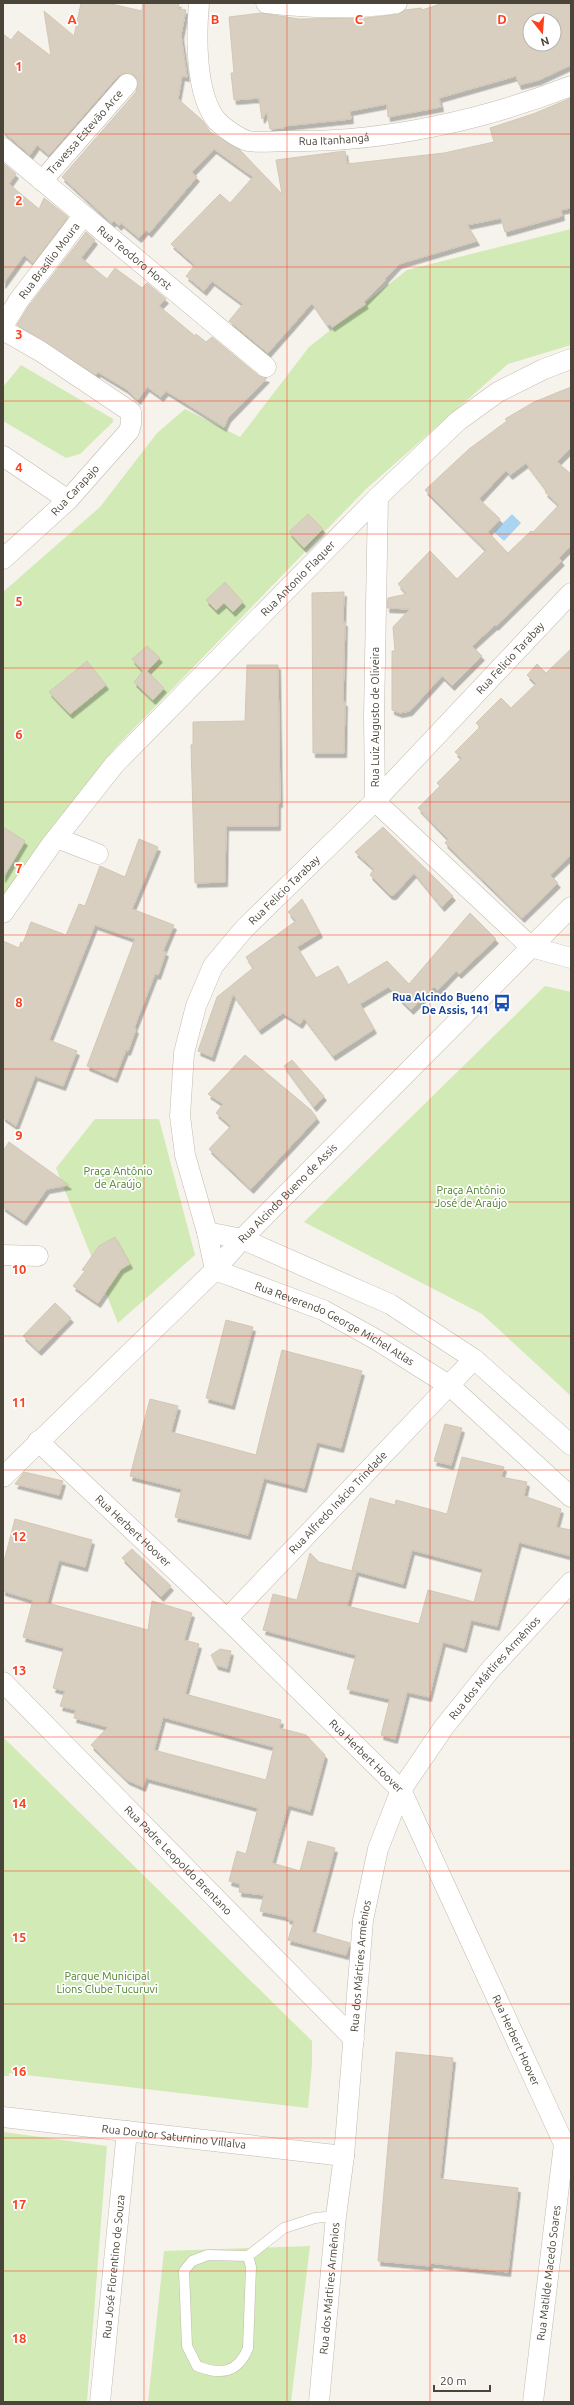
<svg xmlns="http://www.w3.org/2000/svg" width="574" height="2405" viewBox="0 0 574 2405" font-family="Ubuntu,sans-serif">
  <style>
    .green { fill: #d2eab5 }
    .water { fill: #a9d4f2 }
    .building { fill: #d8cfc1; stroke: #d3c7b4; fill-rule: evenodd; filter: url(#shadow) }
    .lines { fill: none; stroke-linecap: round; stroke-linejoin: round }
    .lane-casing { stroke: #c2bbae; stroke-width: 11 }
    .street-casing { stroke: #c2bbae; stroke-width: 21 }
    .lane { stroke: #fff; stroke-width: 10 }
    .street { stroke: #fff; stroke-width: 20 }
    .grid { fill: none; stroke: #fc3f1d; stroke-width: 1; stroke-opacity: 0.55 }
    .labels { text-anchor: middle; stroke-width: 3.5; stroke-linejoin: round; paint-order: stroke }
    .street-label { font-size: 11px; fill: #4b4439; stroke: #fff }
    .transit-label { font-size: 11px; font-weight: bold; fill: #164399; stroke: #fff; text-anchor: end }
    .park-label { font-size: 11px; fill: #4a7f2a; stroke: #fff }
    .grid-label { font-size: 13px; text-anchor: middle; font-weight: bold; fill: #fc3f1d; stroke: #fff; stroke-width: 3.5; stroke-linejoin: round; paint-order: stroke }
  </style>
  <defs>
    <filter id="shadow"><feDropShadow dx="2.5" dy="4.5" stdDeviation="0" flood-color="#0004"/></filter>
  </defs>
  <rect width="100%" height="100%" fill="#f6f3ec"/>
  <path class="green" d="M 571,229 L 571,345 L 508,364 L 366,489 L 115,748 L 3,897 L 3,592 L 100,507 L 157,433 L 185,409 L 240,437 L 309,347 L 407,270 Z
    M 21,365 L 113,419 L 113,422 L 80,454 L 66,458 L 3,421 L 3,387 Z
    M 545,986 L 571,992 L 571,1396 L 482,1314 L 304,1222 Z
    M 95,1119 L 159,1119 L 195,1255 L 118,1323 L 56,1168 Z
    M 3,1737 L 312,2041 L 312,2064 L 308,2108 L 9,2073 L 9,2076 L 3,2076 Z
    M 3,2132 L 107,2146 L 87,2402 L 3,2402 Z
    M 310,2246 L 291,2402 L 148,2402 L 164,2251 Z"/>
  <path class="water" d="M 512,514 L 521,523 L 504,541 L 494,532 Z"/>
  <path class="building" d="M 81,3 L 107,3 L 142,11 L 143,3 L 179,3 L 178,9 L 186,10 L 181,35 L 187,77 L 182,76 L 178,99 L 203,121 L 210,132 L 240,150 L 282,194 L 276,160 L 345,151 L 347,164 L 444,153 L 494,142 L 490,128 L 533,114 L 571,98 L 571,208 L 561,210 L 562,216 L 505,232 L 501,218 L 467,225 L 477,241 L 399,264 L 385,279 L 386,280 L 364,302 L 366,304 L 332,327 L 330,324 L 328,326 L 312,303 L 268,353 L 229,321 L 243,304 L 212,281 L 204,291 L 186,276 L 195,265 L 171,244 L 220,194 L 230,203 L 253,177 L 214,149 L 192,172 L 197,177 L 149,233 L 146,230 L 139,238 L 121,223 L 119,226 L 114,221 L 112,223 L 62,177 L 136,92 L 138,81 L 134,75 L 124,73 L 118,76 L 49,155 L 37,145 L 30,155 L 3,131 L 3,34 L 11,40 L 18,31 L 51,56 L 44,11 L 74,36 Z
    M 443,3 L 571,3 L 571,65 L 539,80 L 519,85 L 516,76 L 439,98 L 441,107 L 388,117 L 387,104 L 350,111 L 351,119 L 284,126 L 284,128 L 270,129 L 267,112 L 262,119 L 259,98 L 234,100 L 231,73 L 234,73 L 229,17 L 261,13 L 299,19 L 365,18 L 399,14 L 405,10 L 421,8 L 422,10 ZM 530,20 L 554,20 L 554,44 L 530,44 Z
    M 4,164 L 16,174 L 9,184 L 39,209 L 44,198 L 68,217 L 33,263 L 24,255 L 3,284 Z
    M 86,232 L 95,240 L 81,258 L 107,279 L 115,268 L 142,288 L 147,283 L 166,299 L 159,306 L 195,336 L 196,334 L 206,342 L 212,337 L 259,376 L 267,378 L 228,418 L 224,427 L 166,391 L 161,397 L 147,387 L 138,400 L 126,389 L 98,372 L 96,375 L 17,325 L 28,307 Z
    M 571,387 L 571,448 L 557,462 L 571,474 L 571,546 L 559,558 L 562,561 L 496,626 L 495,625 L 472,646 L 482,656 L 452,686 L 442,676 L 410,711 L 400,713 L 392,710 L 392,651 L 395,651 L 393,627 L 410,609 L 387,608 L 388,598 L 407,594 L 398,584 L 430,551 L 457,579 L 486,550 L 425,490 L 469,449 L 507,421 L 505,419 L 534,402 ZM 526,463 L 547,491 L 545,492 L 559,505 L 533,532 L 531,531 L 508,553 L 488,532 L 500,519 L 479,499 L 506,470 L 510,475 Z
    M 308,514 L 323,529 L 304,548 L 289,532 Z
    M 225,582 L 243,602 L 233,612 L 224,603 L 216,610 L 206,600 Z
    M 344,592 L 343,622 L 345,622 L 343,702 L 345,702 L 344,753 L 313,753 L 312,593 Z
    M 147,646 L 160,658 L 147,671 L 164,688 L 153,700 L 134,682 L 143,671 L 132,659 Z
    M 571,649 L 571,855 L 550,875 L 558,883 L 522,918 L 445,843 L 448,839 L 418,808 L 440,786 L 437,783 L 462,758 L 455,752 L 480,727 L 476,723 L 501,698 L 511,708 L 536,684 L 527,675 L 537,664 L 546,673 Z
    M 87,661 L 106,685 L 70,714 L 49,692 Z
    M 247,665 L 278,665 L 280,803 L 278,803 L 278,826 L 226,826 L 225,882 L 195,883 L 191,745 L 193,744 L 193,722 L 245,721 Z
    M 3,827 L 25,841 L 3,878 Z
    M 383,827 L 453,896 L 442,907 L 414,873 L 394,895 L 390,895 L 370,875 L 374,869 L 355,852 Z
    M 139,839 L 158,847 L 132,909 L 174,925 L 163,951 L 166,952 L 158,975 L 155,974 L 134,1028 L 136,1029 L 128,1051 L 126,1050 L 115,1078 L 87,1066 L 135,939 L 95,925 L 49,1040 L 77,1051 L 63,1086 L 35,1076 L 16,1126 L 3,1117 L 3,941 L 19,948 L 21,942 L 23,943 L 31,922 L 66,935 L 79,904 L 85,906 L 100,866 L 125,877 Z
    M 302,899 L 320,933 L 297,947 L 316,978 L 338,966 L 348,985 L 387,961 L 409,984 L 470,913 L 496,939 L 459,974 L 456,971 L 438,990 L 434,987 L 411,1010 L 388,987 L 360,1004 L 374,1029 L 333,1056 L 304,1018 L 300,1024 L 283,1013 L 259,1030 L 233,994 L 212,1057 L 198,1051 L 217,997 L 253,968 L 246,957 L 296,921 L 288,912 Z
    M 245,1055 L 311,1110 L 317,1118 L 251,1189 L 209,1149 L 231,1126 L 216,1113 L 223,1104 L 208,1094 Z
    M 292,1060 L 324,1096 L 314,1107 L 284,1066 Z
    M 9,1142 L 69,1185 L 47,1189 L 24,1221 L 3,1207 L 3,1151 Z
    M 115,1237 L 130,1264 L 121,1269 L 98,1303 L 73,1286 L 85,1271 L 82,1270 L 99,1246 Z
    M 55,1303 L 71,1318 L 39,1351 L 23,1336 Z
    M 226,1320 L 253,1327 L 232,1405 L 206,1398 Z
    M 282,1350 L 362,1371 L 341,1448 L 317,1442 L 304,1488 L 264,1478 L 248,1535 L 175,1517 L 182,1489 L 130,1476 L 150,1399 L 178,1406 L 171,1432 L 256,1455 Z
    M 445,1424 L 462,1428 L 451,1465 L 434,1461 Z
    M 462,1457 L 504,1467 L 501,1477 L 527,1482 L 524,1496 L 561,1509 L 556,1527 L 571,1530 L 571,1556 L 519,1542 L 497,1626 L 471,1620 L 464,1648 L 443,1642 L 429,1697 L 407,1692 L 395,1739 L 381,1735 L 390,1699 L 347,1689 L 356,1655 L 263,1630 L 273,1594 L 297,1600 L 310,1553 L 319,1562 L 356,1572 L 347,1606 L 419,1624 L 428,1590 L 474,1602 L 483,1569 L 412,1550 L 403,1584 L 352,1570 L 370,1498 L 395,1505 L 396,1500 L 447,1514 Z
    M 24,1472 L 63,1481 L 59,1495 L 15,1484 Z
    M 15,1519 L 92,1540 L 85,1567 L 59,1560 L 47,1603 L 148,1630 L 152,1601 L 192,1613 L 184,1640 L 199,1644 L 185,1694 L 281,1720 L 279,1728 L 306,1735 L 325,1755 L 310,1811 L 288,1805 L 272,1863 L 300,1871 L 308,1841 L 335,1848 L 312,1932 L 350,1943 L 346,1955 L 288,1940 L 294,1921 L 287,1919 L 288,1917 L 260,1911 L 264,1895 L 239,1892 L 240,1884 L 229,1881 L 237,1851 L 246,1854 L 258,1808 L 146,1778 L 143,1787 L 127,1780 L 91,1745 L 108,1727 L 74,1718 L 76,1710 L 60,1706 L 65,1691 L 53,1688 L 64,1648 L 23,1637 L 33,1600 L 3,1591 L 3,1565 ZM 163,1717 L 274,1747 L 266,1780 L 154,1750 Z
    M 132,1549 L 171,1586 L 161,1597 L 122,1558 Z
    M 220,1649 L 231,1651 L 227,1668 L 216,1665 L 211,1655 Z
    M 396,2052 L 453,2058 L 440,2179 L 518,2188 L 508,2272 L 430,2263 L 430,2266 L 378,2261 Z"/>
  <g class="lines">
    <g class="lane-casing">
      <path id="lane" d="M 248,2256 L 251,2267 L 248,2348 C 238,2374 219,2375 197,2366 L 187,2346 L 184,2271 L 192,2261 L 208,2255 L 248,2256 L 284,2228 L 315,2218 L 336,2216"/>
    </g>
    <g class="street-casing">
      <g id="street">
        <path id="s1" d="M 199,3 C 196,36 195,94 217,121 C 224,128 238,138 248,141 C 259,143 275,141 287,141 C 381,143 484,120 571,86"/>
        <path d="M 266,3 C 310,8 353,10 397,3"/>
        <path id="s2" d="M 3,148 L 266,367"/>
        <path id="s3" d="M 42,181 L 127,84"/>
        <path id="s4" d="M 3,326 L 19,300 L 83,216"/>
        <path d="M 3,330 L 40,351 L 131,412 L 131,424 L 129,431 L 68,500 L 3,559"/>
        <path d="M 3,456 L 68,500"/>
        <path d="M 378,497 L 374,716 L 375,801 L 531,947 L 571,958"/>
        <path id="s5" d="M 571,593 L 375,801 L 244,929 L 213,966 L 196,1006 L 184,1053 L 180,1116 L 185,1155 L 207,1232 L 215,1270 L 323,1310 L 377,1340 L 450,1386 L 571,1497"/>
        <path d="M 57,838 L 98,854"/>
        <path id="s6" d="M 3,913 L 51,845 L 114,765 L 378,497 L 458,421 L 498,392 L 544,369 L 571,359"/>
        <path d="M 207,1232 L 242,1239 L 390,1304 L 474,1359 L 571,1445"/>
        <path d="M 3,1255 L 38,1256"/>
        <path id="s7" d="M 38,1441 L 227,1619 L 401,1790 L 571,2159"/>
        <path id="s8" d="M 3,1477 L 215,1270 L 242,1239 L 571,907"/>
        <path id="s9" d="M 227,1619 L 474,1359"/>
        <path id="s10" d="M 3,1682 L 354,2039"/>
        <path id="s11" d="M 3,2117 L 344,2156"/>
        <path id="s12" d="M 100,2402 L 127,2131"/>
        <path id="s13" d="M 319,2402 L 336,2216 L 344,2156 L 363,1920 L 378,1849 L 401,1790 L 444,1727 L 490,1670 L 571,1582"/>
        <path id="s14" d="M 533,2402 L 564,2144"/>
      </g>
    </g>
    <use href="#lane" class="lane"/>
    <use href="#street" class="street"/>
  </g>
  <path class="grid" d="M 144,3 L 144,2402M 287,3 L 287,2402M 430,3 L 430,2402M 3,134 L 571,134M 3,267 L 571,267M 3,401 L 571,401M 3,534 L 571,534M 3,668 L 571,668M 3,802 L 571,802M 3,935 L 571,935M 3,1069 L 571,1069M 3,1202 L 571,1202M 3,1336 L 571,1336M 3,1470 L 571,1470M 3,1603 L 571,1603M 3,1737 L 571,1737M 3,1871 L 571,1871M 3,2004 L 571,2004M 3,2138 L 571,2138M 3,2271 L 571,2271"/>
  <defs>
    <g id="bus-bare" transform="scale(1.38)"><path d="M-5-6H5V4H4V6H2V4H-2V6H-4V4H-5ZM-3.5-4V0h7V-4ZM-3.5 1.2v1.5H-2V1.2ZM2 1.2v1.5H3.5V1.2Z" fill="#1a4fb4" stroke="#fff" stroke-width="2.5" paint-order="stroke"/></g>
  </defs>
  <g fill-rule="evenodd">
    <use href="#bus-bare" x="502" y="1003"/>
  </g>
  <g class="labels">
    <g class="street-label">
      <text dy="4" stroke="none"><textPath href="#s3" startOffset="65">Travessa Estevão Arce</textPath></text>
      <text dy="4" stroke="none"><textPath href="#s1" startOffset="245">Rua Itanhangá</textPath></text>
      <text dy="4" stroke="none"><textPath href="#s2" startOffset="171">Rua Teodoro Horst</textPath></text>
      <text dy="4" stroke="none"><textPath href="#s4" startOffset="80">Rua Brasílio Moura</textPath></text>
      <text transform="translate(75 490) rotate(-47)" y="4">Rua Carapajo</text>
      <text dy="4" stroke="none"><textPath href="#s6" startOffset="447">Rua Antonio Flaquer</textPath></text>
      <text transform="translate(510 658) rotate(-47)" y="4">Rua Felicio Tarabay</text>
      <text transform="translate(375 717) rotate(-90)" y="4">Rua Luiz Augusto de Oliveira</text>
      <text transform="translate(284 890) rotate(-44)" y="4">Rua Felicio Tarabay</text>
      <text dy="4" stroke="none"><textPath href="#s8" startOffset="402">Rua Alcindo Bueno de Assis</textPath></text>
      <text dy="4" stroke="none"><textPath href="#s5" startOffset="962">Rua Reverendo George Michel Atlas</textPath></text>
      <text dy="4" stroke="none"><textPath href="#s9" startOffset="161">Rua Alfredo Inácio Trindade</textPath></text>
      <text dy="4" stroke="none"><textPath href="#s7" startOffset="131">Rua Herbert Hoover</textPath></text>
      <text dy="4" stroke="none"><textPath href="#s13" startOffset="774">Rua dos Mártires Armênios</textPath></text>
      <text dy="4" stroke="none"><textPath href="#s7" startOffset="455">Rua Herbert Hoover</textPath></text>
      <text dy="4" stroke="none"><textPath href="#s10" startOffset="250">Rua Padre Leopoldo Brentano</textPath></text>
      <text dy="4" stroke="none"><textPath href="#s13" startOffset="438">Rua dos Mártires Armênios</textPath></text>
      <text dy="4" stroke="none"><textPath href="#s7" startOffset="779">Rua Herbert Hoover</textPath></text>
      <text dy="4" stroke="none"><textPath href="#s11" startOffset="172">Rua Doutor Saturnino Villalva</textPath></text>
      <text dy="4" stroke="none"><textPath href="#s12" startOffset="136">Rua José Florentino de Souza</textPath></text>
      <text dy="4" stroke="none"><textPath href="#s14" startOffset="130">Rua Matilde Macedo Soares</textPath></text>
      <text dy="4" stroke="none"><textPath href="#s13" startOffset="114">Rua dos Mártires Armênios</textPath></text>
    </g>
    <g class="transit-label">
      <text x="489" y="1001">Rua Alcindo Bueno<tspan x="489" dy="13">De Assis, 141</tspan></text>
    </g>
    <g class="park-label">
      <text x="118" y="1175">Praça Antônio<tspan x="118" dy="13">de Araújo</tspan></text>
      <text x="471" y="1194">Praça Antônio<tspan x="471" dy="13">José de Araújo</tspan></text>
      <text x="107" y="1980">Parque Municipal<tspan x="107" dy="13">Lions Clube Tucuruvi</tspan></text>
    </g>
  </g>
  <g class="grid-label">
    <text x="72" y="24">A</text>
    <text x="215" y="24">B</text>
    <text x="359" y="24">C</text>
    <text x="502" y="24">D</text>
    <text x="19" y="71">1</text>
    <text x="19" y="205">2</text>
    <text x="19" y="339">3</text>
    <text x="19" y="472">4</text>
    <text x="19" y="606">5</text>
    <text x="19" y="739">6</text>
    <text x="19" y="873">7</text>
    <text x="19" y="1007">8</text>
    <text x="19" y="1140">9</text>
    <text x="19" y="1274">10</text>
    <text x="19" y="1407">11</text>
    <text x="19" y="1541">12</text>
    <text x="19" y="1675">13</text>
    <text x="19" y="1808">14</text>
    <text x="19" y="1942">15</text>
    <text x="19" y="2076">16</text>
    <text x="19" y="2209">17</text>
    <text x="19" y="2343">18</text>
  </g>
  <rect width="574" height="2405" fill="none" stroke="#4b4439" stroke-width="8"/>
  <g transform="translate(542 32) rotate(163)"><circle r="19" fill="#ffffff" stroke="#b7b4b0"/>
  <path d="M0-3L7 15L0 10L-7 15Z" fill="#fc3f1d"/>
  <text y="-6" font-size="11" font-weight="bold" text-anchor="middle" fill="#4b4439">N</text>
  </g>
  <path d="M434 2385v6h56v-6" fill="none" stroke="#4b4439" stroke-width="2"/>
  <text x="440" y="2385" font-size="12" fill="#4b4439" stroke="#ffffff" stroke-width="3" paint-order="stroke">20 m</text>
</svg>
